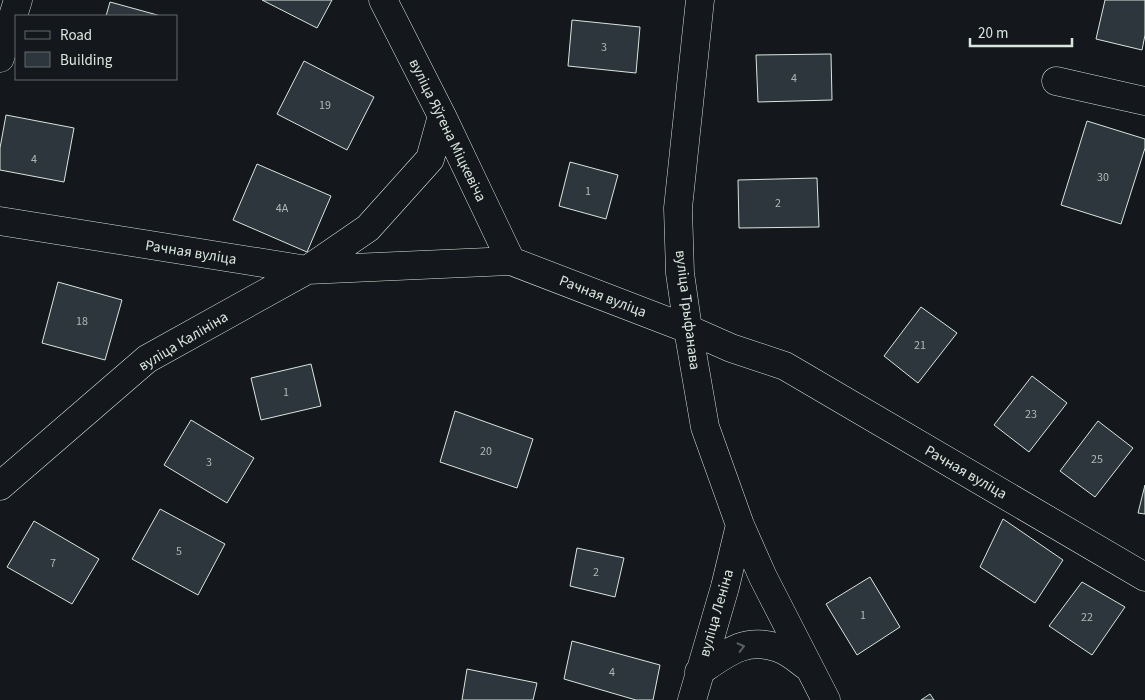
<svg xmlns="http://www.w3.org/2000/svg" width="1145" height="700" viewBox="0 0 1145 700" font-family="'Source Sans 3',sans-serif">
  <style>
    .building { fill: #2c363c; stroke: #d8e6dc }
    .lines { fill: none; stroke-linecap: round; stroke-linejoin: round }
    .minor-casing { stroke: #d8e6dc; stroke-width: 29 }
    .minor { stroke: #14181c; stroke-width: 28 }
    .oneway { stroke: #59605f }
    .labels { text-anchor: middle; stroke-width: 4; stroke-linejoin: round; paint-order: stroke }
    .number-label { font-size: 12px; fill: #adbab4 }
    .street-label { font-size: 15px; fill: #d8e6dc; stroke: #14181c }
  </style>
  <rect width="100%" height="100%" fill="#14181c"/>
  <path class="building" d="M 262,0 L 332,0 L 317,28 Z
    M 1105,0 L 1145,0 L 1145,35 L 1142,50 L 1096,39 Z
    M 110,2 L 161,16 L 106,16 Z
    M 572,20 L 640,27 L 636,73 L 568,66 Z
    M 831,54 L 832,100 L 758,102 L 756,55 Z
    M 304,61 L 374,97 L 347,150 L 277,114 Z
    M 6,115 L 74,128 L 64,182 L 0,170 L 0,148 Z
    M 1087,121 L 1145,139 L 1145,148 L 1121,224 L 1061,205 Z
    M 570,162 L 618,175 L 606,219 L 559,206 Z
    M 257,164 L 331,196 L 307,252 L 233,220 Z
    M 817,178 L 819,227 L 739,228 L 738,180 Z
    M 58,282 L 122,300 L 105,360 L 42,343 Z
    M 921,307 L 957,333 L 918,383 L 884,356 Z
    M 311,364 L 321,406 L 261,420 L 251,378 Z
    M 1032,376 L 1067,403 L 1029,452 L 994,425 Z
    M 455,411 L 533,439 L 517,488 L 440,462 Z
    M 191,420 L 254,458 L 227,503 L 164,465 Z
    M 1098,421 L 1133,448 L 1095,497 L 1060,471 Z
    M 1145,485 L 1145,514 L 1138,513 Z
    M 160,509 L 225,544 L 198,595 L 132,559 Z
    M 1003,519 L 1063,560 L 1035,603 L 980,567 Z
    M 34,521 L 99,559 L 72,604 L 7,567 Z
    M 577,548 L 624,558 L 615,597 L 570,586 Z
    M 870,577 L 900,627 L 857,655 L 826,604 Z
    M 1082,582 L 1125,607 L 1092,655 L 1049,626 Z
    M 572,641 L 660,665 L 653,700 L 636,700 L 564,679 Z
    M 467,669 L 537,683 L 533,700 L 462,700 Z
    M 930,694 L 934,700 L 921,700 Z"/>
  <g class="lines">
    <g class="minor-casing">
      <path id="minor" d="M 383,0 L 442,116 L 511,261
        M 700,0 L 678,208 L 680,273 L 688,329 L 705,427 L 740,525 L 763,577 L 826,700
        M 0,58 L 18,0
        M 1056,81 L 1145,101
        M 0,221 L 307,270 L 511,261 L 688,329 L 731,348 L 785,366 L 1145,577
        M 0,486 L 147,359 L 307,270 L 368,228 L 430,159 L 442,116
        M 699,672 C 725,654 746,636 778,648 C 789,651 799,661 808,667
        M 692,700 L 725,587 L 740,525"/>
    </g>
    <use href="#minor" class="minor"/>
  </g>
  <defs><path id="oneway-chevron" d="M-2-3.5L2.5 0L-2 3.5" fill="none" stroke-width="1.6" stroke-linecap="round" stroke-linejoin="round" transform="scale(1.25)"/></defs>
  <use class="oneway" href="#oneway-chevron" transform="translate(741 647) rotate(-14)"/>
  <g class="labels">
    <g class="number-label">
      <text x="604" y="51">3</text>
      <text x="794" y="82">4</text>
      <text x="325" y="109">19</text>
      <text x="34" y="163">4</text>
      <text x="1103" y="181">30</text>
      <text x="588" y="195">1</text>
      <text x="778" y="207">2</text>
      <text x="282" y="212">4А</text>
      <text x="82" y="325">18</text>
      <text x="920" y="349">21</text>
      <text x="286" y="396">1</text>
      <text x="1031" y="418">23</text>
      <text x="486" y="455">20</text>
      <text x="1097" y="463">25</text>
      <text x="209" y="466">3</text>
      <text x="179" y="555">5</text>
      <text x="53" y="567">7</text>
      <text x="596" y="576">2</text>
      <text x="863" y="619">1</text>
      <text x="1087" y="621">22</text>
      <text x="612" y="676">4</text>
    </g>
    <g class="street-label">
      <text transform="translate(448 130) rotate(64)" y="5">вуліца Яўгена Міцкевіча</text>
      <text transform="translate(191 252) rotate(9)" y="5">Рачная вуліца</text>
      <text transform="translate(603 296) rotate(21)" y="5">Рачная вуліца</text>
      <text transform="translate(688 310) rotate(83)" y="5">вуліца Трыфанава</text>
      <text transform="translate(183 341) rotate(-31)" y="5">вуліца Калініна</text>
      <text transform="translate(966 472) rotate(30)" y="5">Рачная вуліца</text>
      <text transform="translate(716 613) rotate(-74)" y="5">вуліца Леніна</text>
    </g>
  </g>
  <rect x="15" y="15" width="162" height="65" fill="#14181c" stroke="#626a69"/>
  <rect x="25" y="31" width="25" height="8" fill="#14181c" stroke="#626a69"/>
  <text x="60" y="40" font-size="15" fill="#d8e6dc">Road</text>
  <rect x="25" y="52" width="25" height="15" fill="#2c363c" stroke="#626a69"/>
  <text x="60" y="65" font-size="15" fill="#d8e6dc">Building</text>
  <path d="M970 38v8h102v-8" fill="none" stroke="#d8e6dc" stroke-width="2.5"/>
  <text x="978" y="38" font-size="15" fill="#d8e6dc" stroke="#14181c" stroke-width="4" paint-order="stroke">20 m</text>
</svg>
